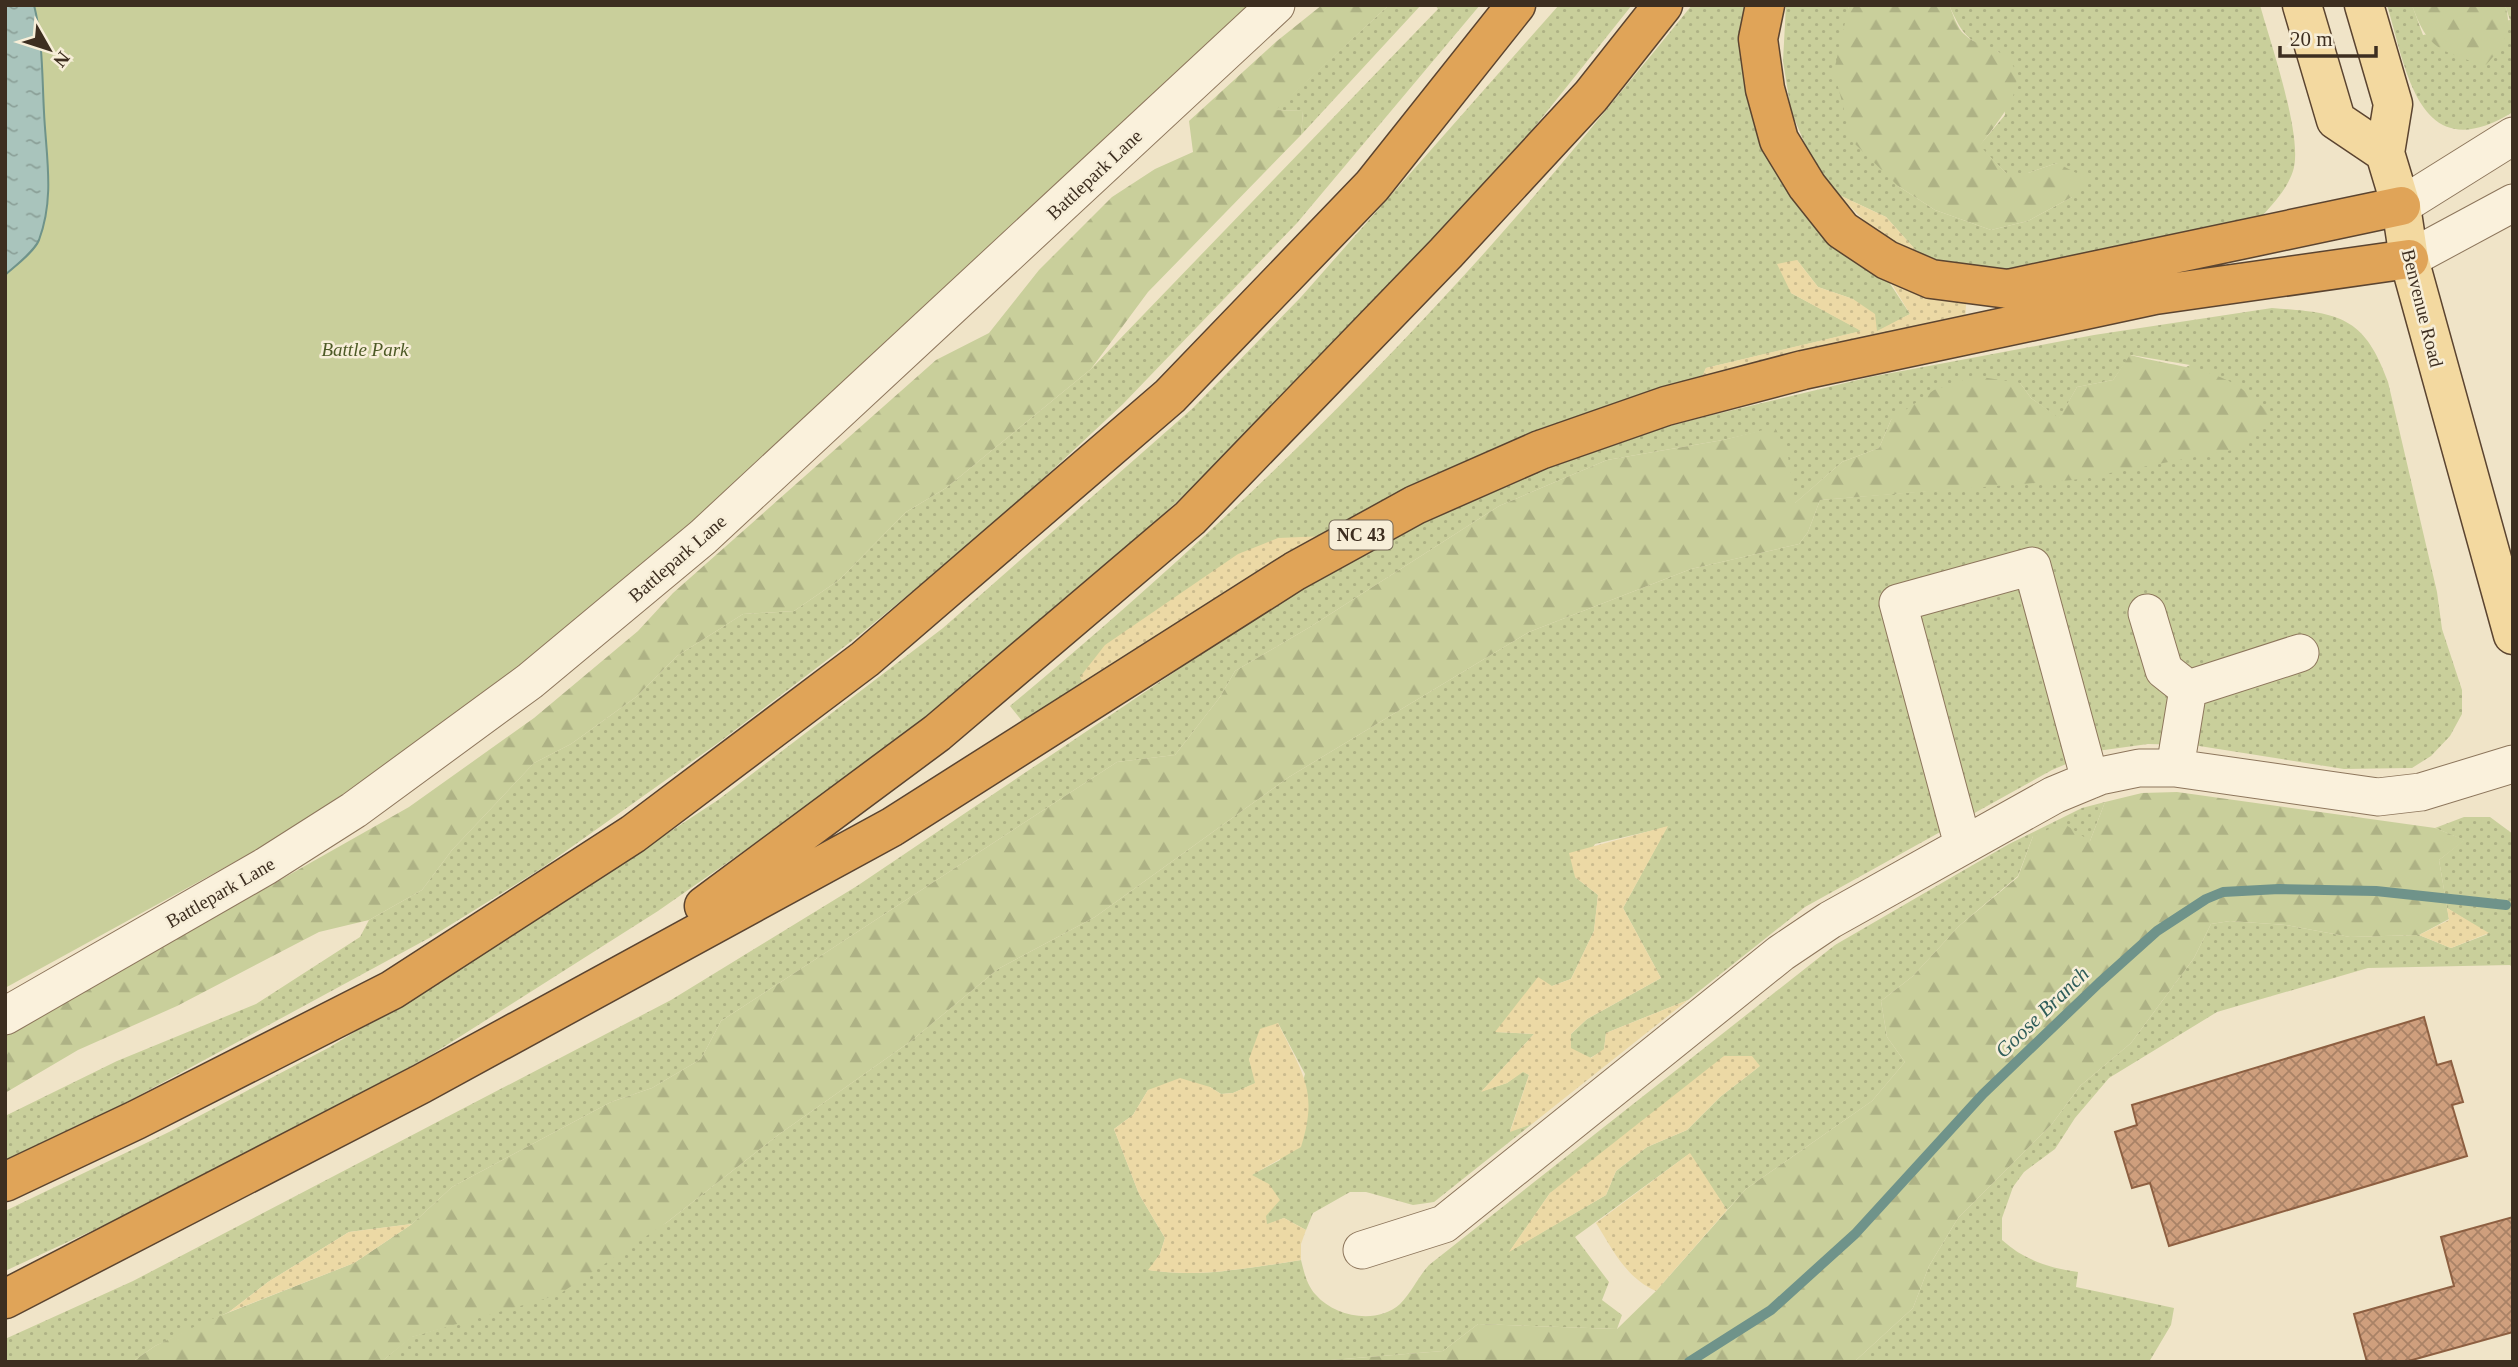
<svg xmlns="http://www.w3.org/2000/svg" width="2518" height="1367" viewBox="0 0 2518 1367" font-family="'Times New Roman',serif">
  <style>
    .grass { fill: url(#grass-dots); fill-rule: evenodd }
    .forest { fill: url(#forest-firs) }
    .sand { fill: url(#sand-dots) }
    .green { fill: #c9cf9b }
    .water { fill: url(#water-ripples); stroke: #6f938a; stroke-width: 2 }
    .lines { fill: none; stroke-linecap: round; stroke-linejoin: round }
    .stream { stroke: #6f938a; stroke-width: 10 }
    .building { fill: url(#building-cross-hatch); stroke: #8d5f41; stroke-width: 2 }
    .minor-casing { stroke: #8d765c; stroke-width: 39 }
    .major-casing { stroke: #5b4430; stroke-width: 41 }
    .highway-casing { stroke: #5b4430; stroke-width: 41 }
    .minor { stroke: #faf1dc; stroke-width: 37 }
    .major { stroke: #f3d9a0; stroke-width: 38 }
    .highway { stroke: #e0a458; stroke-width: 38 }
    .labels { text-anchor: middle; stroke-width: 5; stroke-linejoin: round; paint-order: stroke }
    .shield { fill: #f7eed8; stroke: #756857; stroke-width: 2 }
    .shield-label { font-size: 18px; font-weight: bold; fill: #3d2e20 }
    .street-label { font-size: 19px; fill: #3d2e20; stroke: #f7eed8 }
    .park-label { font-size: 19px; font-style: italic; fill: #4d5a26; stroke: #f7eed8 }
    .water-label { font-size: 21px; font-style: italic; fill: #2f5d5a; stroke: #f7eed8 }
  </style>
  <defs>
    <pattern id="grass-dots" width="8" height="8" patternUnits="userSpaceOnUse" patternTransform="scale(1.75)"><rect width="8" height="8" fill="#c9cf9b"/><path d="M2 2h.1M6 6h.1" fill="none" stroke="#aeb285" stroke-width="1.8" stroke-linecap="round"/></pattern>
    <pattern id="forest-firs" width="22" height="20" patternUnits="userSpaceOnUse" patternTransform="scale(1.75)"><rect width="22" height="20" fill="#c9cf9b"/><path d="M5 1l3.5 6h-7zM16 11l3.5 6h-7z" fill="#aeb285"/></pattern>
    <pattern id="sand-dots" width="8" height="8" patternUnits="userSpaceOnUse" patternTransform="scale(1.75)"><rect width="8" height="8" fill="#ecd9a5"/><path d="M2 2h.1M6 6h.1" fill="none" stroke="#cbbb8e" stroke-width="1.8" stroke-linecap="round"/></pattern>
    <pattern id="water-ripples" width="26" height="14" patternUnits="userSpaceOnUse" patternTransform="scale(1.75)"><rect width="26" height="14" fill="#a9c4bc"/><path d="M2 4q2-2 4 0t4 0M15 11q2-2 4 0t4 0" fill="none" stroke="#8ba098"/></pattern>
    <pattern id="building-cross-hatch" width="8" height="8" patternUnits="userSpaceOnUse" patternTransform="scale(1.75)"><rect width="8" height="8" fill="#cf9f7d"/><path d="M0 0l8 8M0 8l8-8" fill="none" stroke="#a98266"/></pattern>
  </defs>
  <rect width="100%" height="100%" fill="#f0e4c8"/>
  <path class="grass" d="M 1389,5 L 1421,5 L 1301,135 L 1303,111 L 1275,110 Z
    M 1435,5 L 1480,5 L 1297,223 L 1123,404 L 999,520 L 857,637 L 718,743 L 542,868 L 431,937 L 88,1123 L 5,1161 L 5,1116 L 117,1061 L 256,1004 L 360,937 L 369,920 L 422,890 L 452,850 L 534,763 L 571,744 L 636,697 L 677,656 L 743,614 L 794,611 L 839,580 L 906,512 L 946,488 L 1091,369 L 1438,9 Z
    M 1559,5 L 1632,5 L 1521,144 L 1440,237 L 1212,469 L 1113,561 L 867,765 L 658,911 L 431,1055 L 232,1166 L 5,1271 L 5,1211 L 169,1132 L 330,1047 L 521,930 L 718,800 L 943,628 L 1193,408 L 1301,297 Z
    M 1692,5 L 1750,5 L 1750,71 L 1910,314 L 1877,332 L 1853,299 L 1818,287 L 1797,260 L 1791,293 L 1862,331 L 1706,368 L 1699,384 L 1086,688 L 1027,727 L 1010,706 C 1164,578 1309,443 1445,296 C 1532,203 1612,103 1692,5 Z
    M 1786,5 L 1849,5 L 1844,38 L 1898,186 L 1935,210 L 1991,230 L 2028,221 L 2072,197 L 2057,163 L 2028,173 L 2006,173 L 1979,146 L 2005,115 L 1999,52 C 1968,43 1962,34 1949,5 L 2260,5 C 2270,42 2304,138 2293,171 C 2287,189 2274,203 2262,216 L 2015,274 L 1966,271 L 1921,256 L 1886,217 L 1837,194 L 1813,163 L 1791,111 L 1783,61 Z
    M 2387,5 L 2412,5 L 2423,35 L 2510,20 L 2505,5 L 2513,5 L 2513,112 C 2419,170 2407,72 2387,5 Z
    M 2272,308 C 2338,313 2364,315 2388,382 L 2437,592 L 2442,629 L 2462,690 L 2462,714 L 2450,736 L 2431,756 L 2412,768 L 2344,769 L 2193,745 L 2148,744 L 2097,751 L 2052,770 L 1805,907 L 1688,1000 L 1606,1033 L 1604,1050 L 1590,1058 L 1571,1049 L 1571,1034 L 1587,1019 L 1661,978 L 1623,908 L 1667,827 L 1595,844 L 1575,877 L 1598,895 L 1594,931 L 1571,979 L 1552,986 L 1496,1032 L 1534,1034 L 1482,1091 L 1507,1083 L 1523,1071 L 1529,1075 L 1510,1131 L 1532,1124 L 1434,1202 L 1413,1205 L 1366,1192 L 1350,1192 L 1313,1213 L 1306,1230 L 1284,1218 L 1266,1225 L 1266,1216 L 1251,1175 L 1280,1160 L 1305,1074 L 1278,1023 L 1249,1059 L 1256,1083 L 1233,1093 L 1221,1094 L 1210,1087 L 1148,1090 L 1133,1115 L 1114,1129 L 1139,1194 L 1165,1238 L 1160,1254 L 1149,1270 C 1200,1278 1249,1268 1301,1260 C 1304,1272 1307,1286 1316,1295 C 1335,1317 1377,1325 1400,1304 C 1412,1292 1418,1277 1429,1265 L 1835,945 L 2009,844 L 2082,808 L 2105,802 L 2090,841 L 2033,836 L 2018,876 L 1959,926 L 1913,976 L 1881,1001 L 1887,1037 L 1905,1062 L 1872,1101 L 1746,1189 L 1727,1210 L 1689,1154 L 1575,1237 L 1609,1282 L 1602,1300 L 1622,1315 L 1617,1329 L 1478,1324 L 1443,1351 L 1306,1362 L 381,1362 L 411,1337 L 455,1324 L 666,1223 L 778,1135 L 911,1041 L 998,969 L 1095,917 L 1289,777 L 1529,632 L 1691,569 L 1799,544 L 1808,532 L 1820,500 L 1951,489 L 2190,365 L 2131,355 L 2113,380 L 2077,387 L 2059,419 L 2031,398 L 2020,383 L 1891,420 L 1879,448 L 1842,462 L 1794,504 L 1775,428 L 1723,440 L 1607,460 L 1499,506 L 1310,627 L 1235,671 L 1220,697 L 1175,755 L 1117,762 L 721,1021 L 701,1059 L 652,1088 L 611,1102 L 452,1187 L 412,1224 L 349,1232 L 268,1282 L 229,1312 L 155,1346 L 132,1362 L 5,1362 L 5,1339 L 133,1281 L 671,1000 L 857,886 L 1225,638 L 1378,542 L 1589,447 L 1704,417 L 1870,377 L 2094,335 ZM 1760,1066 L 1720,1097 L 1687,1130 L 1647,1147 L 1616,1171 L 1606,1195 L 1510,1251 L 1550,1193 Z
    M 2464,817 L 2490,817 L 2513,834 L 2513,968 L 2510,965 L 2368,968 L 2217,1012 L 2109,1078 L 2075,1118 L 2055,1149 L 2024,1172 L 2013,1187 L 2002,1218 L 2002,1240 C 2024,1260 2049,1268 2078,1272 L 2076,1287 L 2174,1308 L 2171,1325 L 2149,1362 L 1854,1362 L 1913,1308 L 1929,1266 L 1958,1218 L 2052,1124 L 2080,1086 L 2131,1043 L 2194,958 L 2211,924 L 2230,921 L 2286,925 L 2350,937 L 2419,935 L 2451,948 L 2488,934 L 2447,908 L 2439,860 L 2464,840 L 2435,828 Z"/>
  <path class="forest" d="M 1322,5 L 1389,5 L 1276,110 L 1303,111 L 1301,135 L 1148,292 L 1091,369 L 946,488 L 906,512 L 839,580 L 794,611 L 743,614 L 677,656 L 636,697 L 571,744 L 534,763 L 452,850 L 422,890 L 369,920 L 319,932 L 177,1006 L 78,1050 L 5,1093 L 5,1036 L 409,807 L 534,718 L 638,631 L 673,593 L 936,360 L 989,333 L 1039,270 L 1112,197 L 1155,169 L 1193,152 L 1189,121 L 1277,41 Z
    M 1849,5 L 1949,5 C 1953,14 1957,28 1964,34 C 1975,45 1990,46 2002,54 C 2039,80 1996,122 1980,146 L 2006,173 L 2028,173 L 2057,163 L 2086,178 L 2072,197 L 2028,221 L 1991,230 L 1935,210 L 1898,186 L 1852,141 L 1834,71 Z
    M 2412,5 L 2505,5 C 2514,31 2502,48 2485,66 C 2441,50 2428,51 2412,5 Z
    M 2130,355 C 2186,370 2228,365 2269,414 L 2258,434 L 2243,448 L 2073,480 L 1820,500 L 1808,532 L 1799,544 L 1691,569 L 1529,632 L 1289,777 L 1095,917 L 998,969 L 911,1041 L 778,1135 L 666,1223 L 558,1295 L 412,1337 L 381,1362 L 132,1362 L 155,1346 L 202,1323 L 354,1263 L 412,1224 L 452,1187 L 611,1102 L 652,1088 L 701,1059 L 721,1021 L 1117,762 L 1175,755 L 1220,697 L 1235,671 L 1310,627 L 1499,506 L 1607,460 L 1723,440 L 1775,427 L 1788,456 L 1795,503 L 1842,462 L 1879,448 L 1891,420 L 1934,390 L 1975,376 L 2020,383 L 2031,398 L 2059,418 L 2077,387 L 2113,380 Z
    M 2177,792 L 2435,828 L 2465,840 L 2439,860 L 2449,919 L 2419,935 L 2350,937 L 2286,925 L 2230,921 L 2211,924 L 2194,958 L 2131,1043 L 2080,1086 L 2052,1124 L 1958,1218 L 1929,1266 L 1913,1308 L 1854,1362 L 1307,1362 L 1443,1351 L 1478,1324 L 1617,1329 L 1656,1291 L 1746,1189 L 1872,1101 L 1905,1062 L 1887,1037 L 1881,1001 L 1913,976 L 1959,926 L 2018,877 L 2033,836 L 2063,823 L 2090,841 L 2105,802 L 2142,793 Z"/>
  <path class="sand" d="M 1837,194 L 1886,217 L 1921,256 L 1873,229 Z
    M 1797,260 L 1818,287 L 1853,299 L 1875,314 L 1877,331 L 1910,314 L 1890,281 L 1966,304 L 1965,324 L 1699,384 L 1706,368 L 1861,331 L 1791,293 L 1777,264 Z
    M 1326,536 L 1086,688 L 1080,677 L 1105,645 L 1238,554 L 1278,538 Z
    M 1668,826 L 1623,908 L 1661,978 L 1587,1019 L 1571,1034 L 1571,1048 L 1591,1058 L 1604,1049 L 1606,1033 L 1688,1000 L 1532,1124 L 1510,1132 L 1529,1075 L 1523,1072 L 1507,1083 L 1481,1092 L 1534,1034 L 1495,1032 L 1538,977 L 1552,986 L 1571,979 L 1594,931 L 1598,895 L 1575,877 L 1569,853 Z
    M 2447,908 L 2489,933 L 2451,948 L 2419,935 L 2449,920 Z
    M 1278,1023 C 1302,1073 1319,1090 1301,1147 L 1252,1175 L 1269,1184 L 1280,1200 L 1266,1216 L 1267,1224 L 1284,1218 L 1306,1230 L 1301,1244 L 1301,1260 C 1249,1268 1200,1278 1148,1270 L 1160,1254 L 1165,1238 L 1139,1194 L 1114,1129 L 1133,1115 L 1148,1090 L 1180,1078 L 1210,1087 L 1221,1094 L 1233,1093 L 1255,1083 L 1249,1059 L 1260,1029 Z
    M 1724,1056 L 1752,1056 L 1760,1066 L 1720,1097 L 1687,1130 L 1647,1147 L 1616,1171 L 1606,1195 L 1509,1252 L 1550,1193 Z
    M 1690,1153 L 1727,1210 L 1656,1291 C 1626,1278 1613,1250 1596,1223 Z
    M 412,1224 L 354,1263 L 229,1312 L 268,1282 L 349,1232 Z"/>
  <path class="green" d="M 34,5 L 1253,5 L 694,522 L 490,691 L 289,832 L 5,988 L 5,275 C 15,266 34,252 39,240 C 55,197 46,156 44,112 C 42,76 43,41 34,5 Z"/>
  <path class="water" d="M 5,5 L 34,5 C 43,41 42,76 44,112 C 46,156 55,197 39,240 C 34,252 15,266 5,275 Z"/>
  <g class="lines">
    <path class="stream" d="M 1689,1362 L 1771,1310 L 1855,1234 L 1983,1094 L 2099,983 L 2157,931 L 2206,899 L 2223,892 L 2279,889 L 2376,891 L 2506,905"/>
  </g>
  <path class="building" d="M 2424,1017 L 2437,1065 L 2451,1061 L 2463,1102 L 2452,1105 L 2467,1156 L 2169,1246 L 2150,1183 L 2132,1188 L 2115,1132 L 2137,1125 L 2132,1105 Z
    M 2513,1217 L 2513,1332 L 2405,1362 L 2367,1362 L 2354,1314 L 2454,1286 L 2441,1237 Z"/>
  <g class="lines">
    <g class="minor-casing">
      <path id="minor" d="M 2401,206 L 2513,136
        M 2409,259 L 2513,203
        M 2147,613 L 2164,670 L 2188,689
        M 2175,768 L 2188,689 L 2300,653
        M 1963,845 L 1898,603 L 2032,566 L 2090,780
        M 5,1016 L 266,866 L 354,810 L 530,681 L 703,537 L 1276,5
        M 1362,1250 L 1444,1224 L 1781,953 L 1830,920 L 2054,795 L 2100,776 L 2139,768 L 2175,768 L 2378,797 L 2421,792 L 2513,764"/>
    </g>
    <g class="major-casing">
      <path id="major" d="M 2302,5 L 2336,120 L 2385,153 L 2401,206 L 2409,259 L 2513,635
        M 2364,5 L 2393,104 L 2385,153"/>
    </g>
    <g class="highway-casing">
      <path id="highway" d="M 1765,5 L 1758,39 L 1765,89 L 1779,140 L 1807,186 L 1842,230 L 1887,260 L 1931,279 L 2008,289 L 2401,206
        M 704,906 L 937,733 L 1190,518 L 1446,253 L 1591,96 L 1663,5
        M 5,1182 L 136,1120 L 392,990 L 633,834 L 865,659 L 1170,396 L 1372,186 L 1516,5
        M 5,1299 L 421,1084 L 892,827 L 1295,571 L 1415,505 L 1540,450 L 1666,406 L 1803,370 L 2155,295 L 2409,259"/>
    </g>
    <use href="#minor" class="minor"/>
    <use href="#major" class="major"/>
    <use href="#highway" class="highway"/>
  </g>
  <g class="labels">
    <rect class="shield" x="1329.5" y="520.5" width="63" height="29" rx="5"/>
    <g class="shield-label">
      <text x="1361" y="541">NC 43</text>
    </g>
    <g class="street-label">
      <text transform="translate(1094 174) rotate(-43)" y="7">Battlepark Lane</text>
      <text transform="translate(2423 308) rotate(76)" y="7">Benvenue Road</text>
      <text transform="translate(677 558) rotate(-41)" y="7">Battlepark Lane</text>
      <text transform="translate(220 892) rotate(-30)" y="7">Battlepark Lane</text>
    </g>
    <g class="park-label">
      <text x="365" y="356">Battle Park</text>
    </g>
    <g class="water-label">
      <text transform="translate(2042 1012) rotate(-44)" y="7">Goose Branch</text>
    </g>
  </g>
  <rect width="2518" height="1367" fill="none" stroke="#3d2e20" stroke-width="14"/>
  <g transform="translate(49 49) rotate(129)" stroke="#f7eed8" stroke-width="5" paint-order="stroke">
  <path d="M0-5L12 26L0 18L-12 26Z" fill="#3d2e20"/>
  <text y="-10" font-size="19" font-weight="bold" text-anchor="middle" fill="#3d2e20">N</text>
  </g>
  <path d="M2280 46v10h96v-10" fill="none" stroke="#3d2e20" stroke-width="3.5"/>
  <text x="2290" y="46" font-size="21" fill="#3d2e20" stroke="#f7eed8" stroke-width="5" paint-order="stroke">20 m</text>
</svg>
